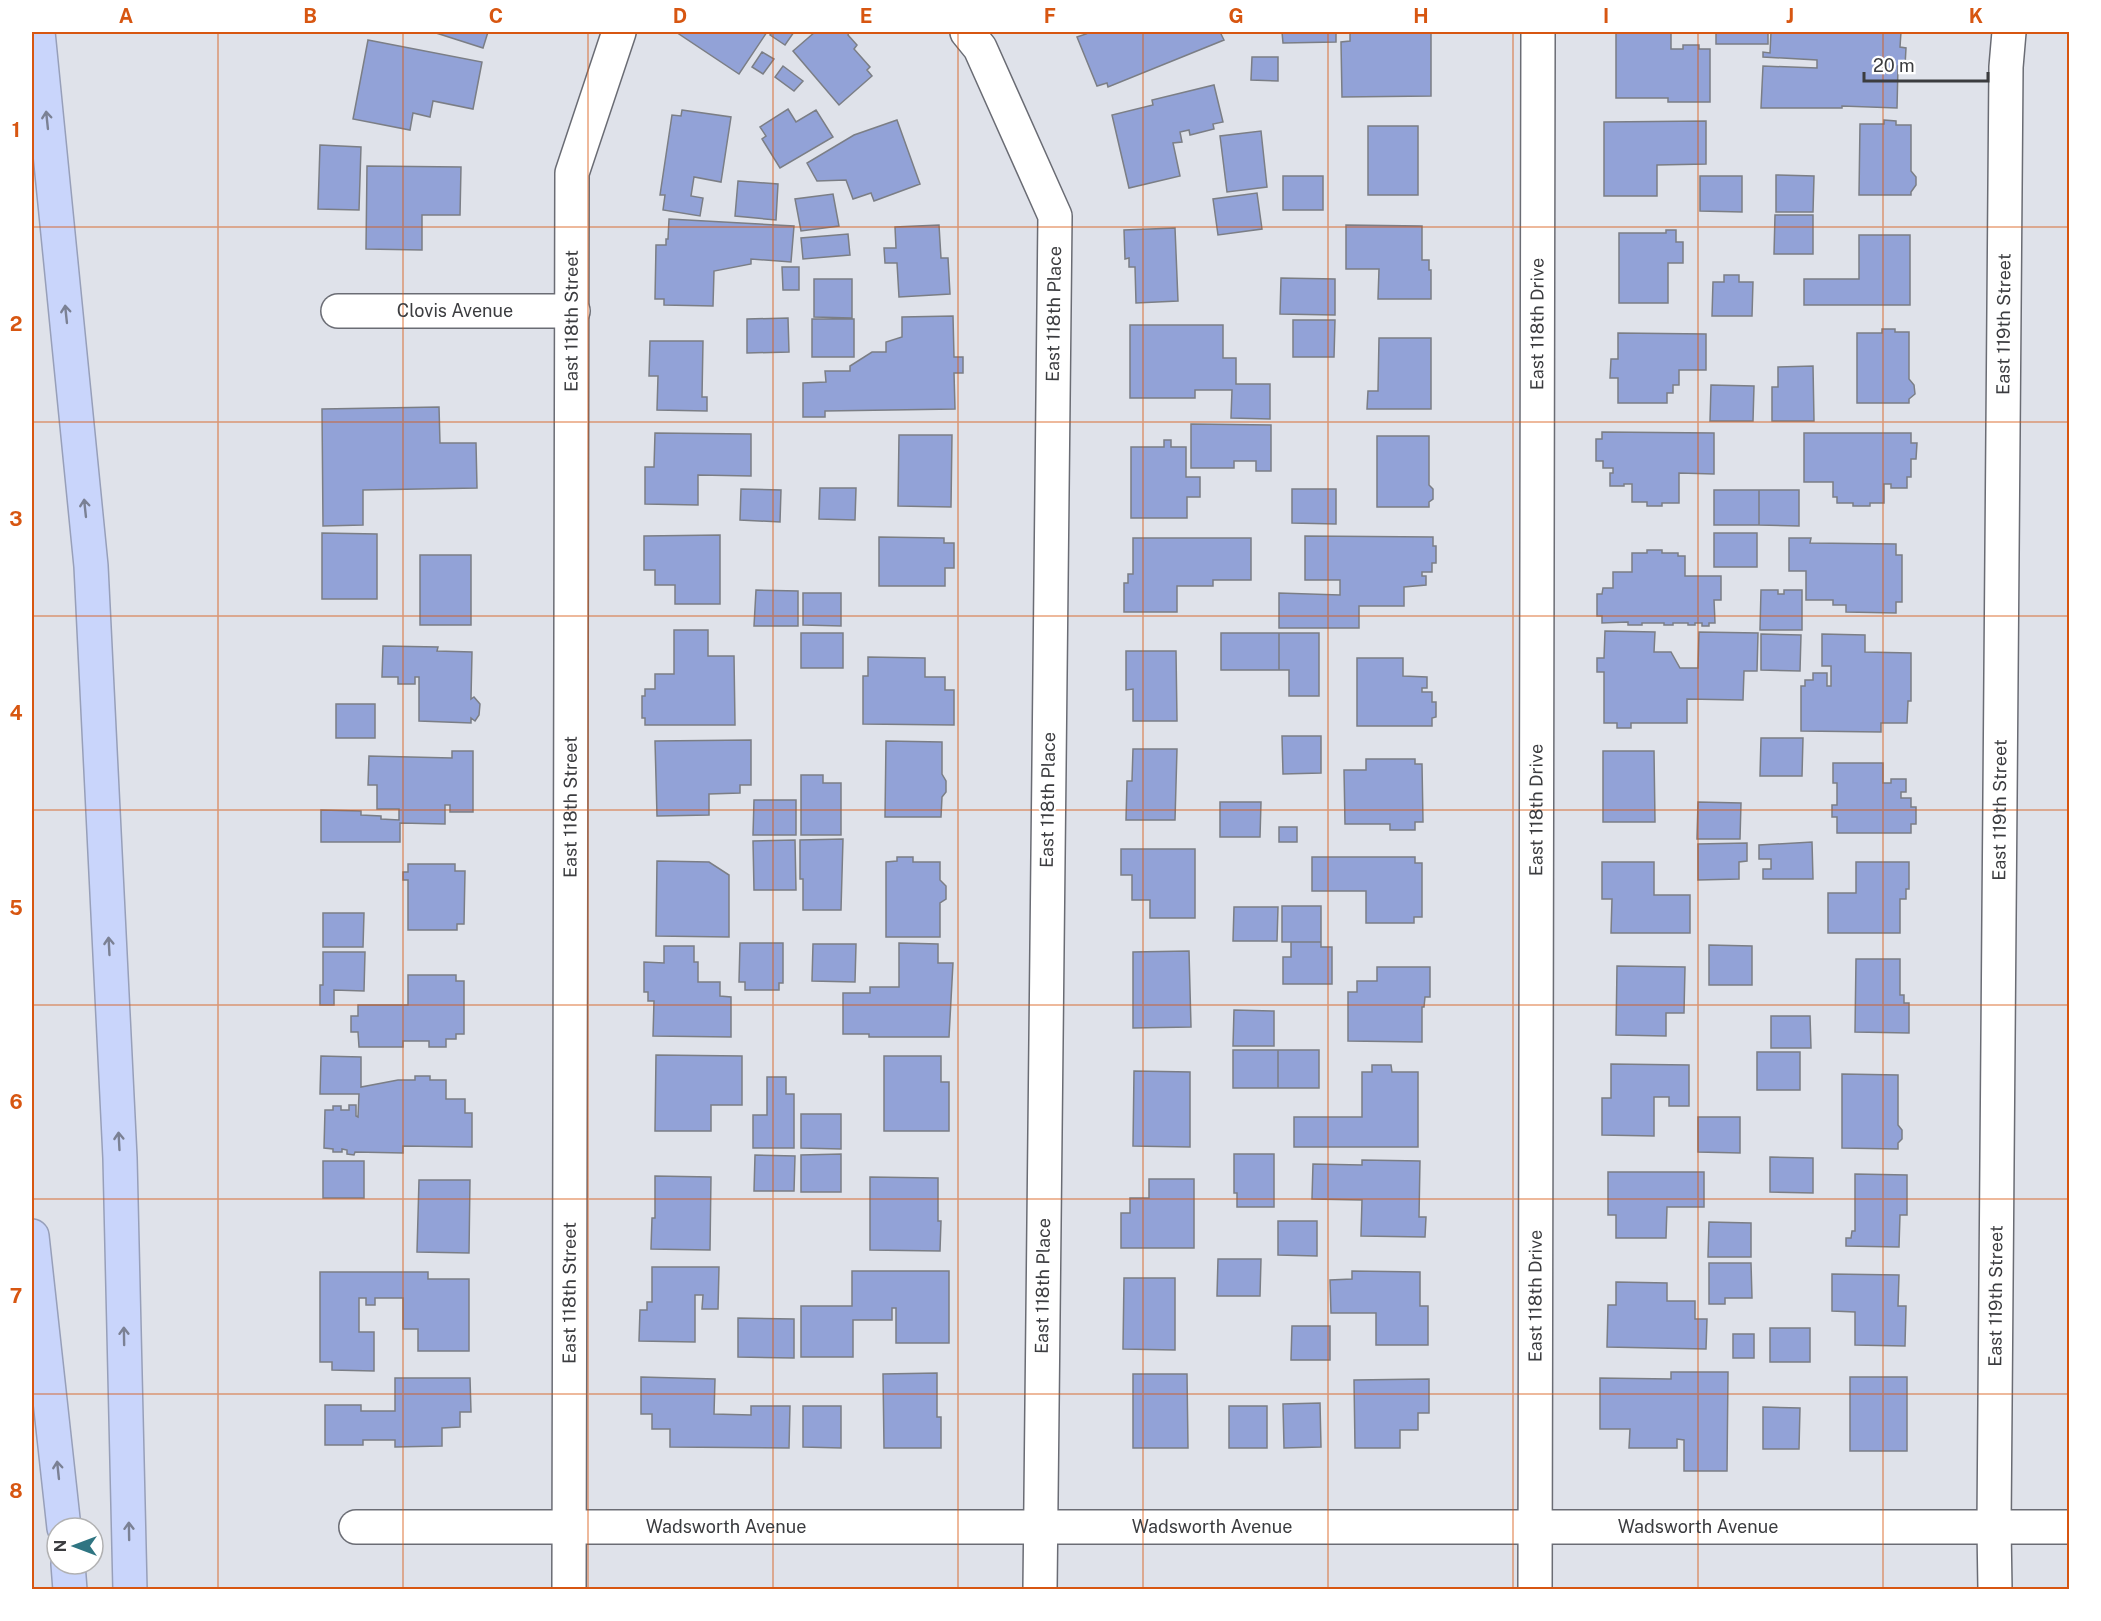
<svg xmlns="http://www.w3.org/2000/svg" width="2101" height="1621" viewBox="0 0 2101 1621" font-family="'Public Sans',sans-serif">
  <style>
    .building { fill: #92a2d7; stroke: #7b7e85; stroke-width: 1.5 }
    .lines { fill: none; stroke-linecap: round; stroke-linejoin: round }
    .minor-casing { stroke: #6a6c74; stroke-width: 36 }
    .highway-casing { stroke: #979fb9; stroke-width: 36 }
    .minor { stroke: #fff; stroke-width: 33 }
    .highway { stroke: #c9d5fb; stroke-width: 33 }
    .oneway { stroke: #7b8194 }
    .grid { fill: none; stroke: #d75611; stroke-width: 1.5; stroke-opacity: 0.55 }
    .labels { text-anchor: middle; stroke-width: 5; stroke-linejoin: round; paint-order: stroke }
    .street-label { font-size: 18px; fill: #3b3c3f; stroke: #fff }
    .neatline { fill: none; stroke: #d75611; stroke-width: 2 }
    .grid-label { font-size: 20px; text-anchor: middle; font-weight: bold; fill: #d75611 }
  </style>
  <rect width="100%" height="100%" fill="#dfe2ea"/>
  <path class="building" d="M 433,32 L 488,32 L 483,48 Z
    M 676,32 L 767,32 L 739,74 Z
    M 773,32 L 794,32 L 785,45 L 770,35 Z
    M 815,32 L 849,32 L 848,35 L 857,45 L 854,49 L 870,67 L 867,70 L 872,76 L 839,105 L 793,51 Z
    M 1084,32 L 1220,32 L 1224,40 L 1108,87 L 1107,83 L 1097,86 L 1077,37 L 1086,34 Z
    M 1282,32 L 1336,32 L 1336,42 L 1283,43 Z
    M 1380,32 L 1431,32 L 1431,96 L 1342,97 L 1341,42 L 1350,41 L 1350,33 Z
    M 1616,32 L 1671,32 L 1671,49 L 1683,49 L 1683,45 L 1699,45 L 1699,49 L 1710,49 L 1710,102 L 1668,102 L 1668,98 L 1616,98 Z
    M 1716,32 L 1768,32 L 1768,44 L 1716,44 Z
    M 1771,32 L 1901,32 L 1900,47 L 1906,48 L 1905,66 L 1898,66 L 1897,108 L 1842,106 L 1842,108 L 1761,108 L 1763,66 L 1817,68 L 1817,60 L 1763,57 L 1763,52 L 1770,53 Z
    M 368,40 L 482,62 L 473,109 L 433,101 L 430,117 L 413,113 L 410,130 L 353,119 Z
    M 762,52 L 774,59 L 763,74 L 752,67 Z
    M 1252,57 L 1278,57 L 1278,81 L 1251,80 Z
    M 783,66 L 803,81 L 794,91 L 775,77 Z
    M 1214,85 L 1223,122 L 1213,124 L 1214,129 L 1190,135 L 1189,130 L 1180,132 L 1182,142 L 1173,143 L 1180,176 L 1129,188 L 1112,115 L 1153,105 L 1152,100 Z
    M 788,109 L 796,122 L 816,110 L 833,137 L 780,168 L 762,139 L 766,136 L 760,127 Z
    M 682,110 L 731,117 L 721,182 L 694,177 L 691,196 L 703,198 L 700,216 L 663,210 L 665,195 L 660,195 L 672,115 L 681,116 Z
    M 897,120 L 920,184 L 874,201 L 871,193 L 853,199 L 846,180 L 817,181 L 807,163 L 854,135 Z
    M 1884,120 L 1896,121 L 1896,125 L 1911,125 L 1911,171 L 1916,177 L 1916,185 L 1911,192 L 1911,195 L 1859,195 L 1860,124 L 1884,124 Z
    M 1706,121 L 1706,164 L 1657,165 L 1657,196 L 1604,196 L 1604,122 Z
    M 1368,126 L 1418,126 L 1418,195 L 1368,195 Z
    M 1261,131 L 1267,187 L 1227,192 L 1220,136 Z
    M 320,145 L 361,147 L 359,210 L 318,209 Z
    M 367,166 L 461,167 L 460,215 L 422,215 L 422,250 L 366,249 Z
    M 1776,175 L 1814,176 L 1813,212 L 1776,212 Z
    M 1283,176 L 1323,176 L 1323,210 L 1283,210 Z
    M 1700,176 L 1742,176 L 1742,212 L 1700,211 Z
    M 738,181 L 778,184 L 776,220 L 735,216 Z
    M 1257,193 L 1262,229 L 1218,235 L 1213,199 Z
    M 833,194 L 839,226 L 801,231 L 795,199 Z
    M 1775,215 L 1813,215 L 1813,254 L 1774,254 Z
    M 669,219 L 794,226 L 791,262 L 751,259 L 751,264 L 714,271 L 713,306 L 664,305 L 664,299 L 655,299 L 656,245 L 666,245 L 666,239 L 668,239 Z
    M 939,225 L 941,258 L 948,258 L 950,294 L 899,297 L 897,263 L 885,263 L 884,248 L 896,248 L 895,227 Z
    M 1346,225 L 1422,226 L 1422,260 L 1429,260 L 1429,270 L 1431,270 L 1431,299 L 1378,299 L 1379,269 L 1346,269 Z
    M 1175,228 L 1178,301 L 1136,303 L 1135,267 L 1129,267 L 1129,258 L 1125,259 L 1124,230 Z
    M 1666,230 L 1676,230 L 1676,242 L 1683,242 L 1683,263 L 1668,263 L 1668,303 L 1619,303 L 1619,233 L 1666,233 Z
    M 848,234 L 850,255 L 803,259 L 801,238 Z
    M 1859,235 L 1910,235 L 1910,305 L 1804,305 L 1804,279 L 1859,279 Z
    M 782,267 L 799,267 L 799,290 L 783,290 Z
    M 1724,275 L 1739,275 L 1739,282 L 1753,282 L 1752,316 L 1712,316 L 1713,282 L 1724,282 Z
    M 1281,278 L 1335,279 L 1335,315 L 1280,314 Z
    M 814,279 L 852,279 L 852,318 L 814,317 Z
    M 953,316 L 954,357 L 963,357 L 963,373 L 954,373 L 955,409 L 825,411 L 825,417 L 803,417 L 803,383 L 826,382 L 825,371 L 850,371 L 850,366 L 872,352 L 886,352 L 886,342 L 902,337 L 902,317 Z
    M 788,318 L 789,352 L 747,353 L 747,319 Z
    M 812,319 L 854,319 L 854,357 L 812,357 Z
    M 1293,320 L 1335,320 L 1334,357 L 1293,357 Z
    M 1130,325 L 1223,325 L 1223,358 L 1236,358 L 1236,384 L 1270,384 L 1270,419 L 1231,418 L 1232,390 L 1195,390 L 1195,398 L 1130,398 Z
    M 1882,329 L 1895,329 L 1895,332 L 1909,332 L 1909,379 L 1914,385 L 1915,394 L 1909,399 L 1909,403 L 1857,403 L 1857,333 L 1882,333 Z
    M 1618,333 L 1706,334 L 1706,370 L 1679,370 L 1679,385 L 1673,385 L 1673,393 L 1667,393 L 1667,403 L 1618,403 L 1618,378 L 1610,378 L 1611,359 L 1618,359 Z
    M 1379,338 L 1431,338 L 1431,409 L 1367,409 L 1368,391 L 1378,391 Z
    M 650,341 L 703,341 L 702,397 L 707,397 L 707,411 L 657,410 L 658,376 L 649,376 Z
    M 1813,366 L 1814,421 L 1772,421 L 1772,387 L 1778,387 L 1778,367 Z
    M 1711,385 L 1754,386 L 1753,421 L 1710,421 Z
    M 439,407 L 440,443 L 476,443 L 477,488 L 363,490 L 363,525 L 323,526 L 322,409 Z
    M 1191,424 L 1271,425 L 1271,471 L 1256,471 L 1256,461 L 1234,461 L 1234,468 L 1191,468 Z
    M 1602,432 L 1714,433 L 1714,474 L 1679,473 L 1679,503 L 1662,503 L 1662,506 L 1647,506 L 1647,502 L 1632,502 L 1632,484 L 1624,484 L 1624,486 L 1610,486 L 1610,473 L 1613,473 L 1613,468 L 1603,468 L 1603,461 L 1596,461 L 1596,439 L 1602,439 Z
    M 655,433 L 751,434 L 751,476 L 698,475 L 698,505 L 645,504 L 645,467 L 654,467 Z
    M 1804,433 L 1911,433 L 1911,443 L 1917,443 L 1916,459 L 1911,459 L 1911,477 L 1907,477 L 1907,488 L 1891,488 L 1891,484 L 1884,484 L 1884,503 L 1870,503 L 1870,506 L 1853,506 L 1853,503 L 1837,503 L 1837,497 L 1833,497 L 1833,482 L 1804,482 Z
    M 899,435 L 952,435 L 951,507 L 898,506 Z
    M 1377,436 L 1429,436 L 1429,485 L 1433,489 L 1433,499 L 1429,502 L 1429,507 L 1377,507 Z
    M 1164,440 L 1171,440 L 1171,447 L 1186,447 L 1186,477 L 1200,477 L 1200,497 L 1187,497 L 1187,518 L 1131,518 L 1131,447 L 1164,447 Z
    M 820,488 L 856,488 L 855,520 L 819,519 Z
    M 741,489 L 781,490 L 780,522 L 740,520 Z
    M 1292,489 L 1336,489 L 1336,524 L 1292,523 Z
    M 1714,490 L 1759,490 L 1759,525 L 1714,525 Z
    M 1759,490 L 1799,490 L 1799,526 L 1759,525 Z
    M 322,533 L 377,534 L 377,599 L 322,599 Z
    M 1714,533 L 1757,533 L 1757,567 L 1714,567 Z
    M 720,535 L 720,604 L 675,604 L 675,585 L 655,585 L 655,570 L 644,570 L 644,536 Z
    M 1305,536 L 1433,537 L 1433,546 L 1436,546 L 1436,563 L 1432,563 L 1432,572 L 1422,572 L 1422,576 L 1426,576 L 1426,585 L 1404,587 L 1404,606 L 1359,606 L 1359,628 L 1279,628 L 1279,593 L 1340,595 L 1340,580 L 1305,580 Z
    M 879,537 L 944,538 L 944,543 L 954,543 L 954,568 L 945,568 L 945,586 L 879,586 Z
    M 1133,538 L 1251,538 L 1251,580 L 1213,580 L 1213,586 L 1177,586 L 1177,612 L 1124,612 L 1124,583 L 1128,583 L 1128,574 L 1133,574 Z
    M 1789,538 L 1811,538 L 1810,543 L 1896,544 L 1896,555 L 1902,555 L 1902,602 L 1896,602 L 1896,613 L 1846,612 L 1846,605 L 1833,605 L 1833,600 L 1806,600 L 1806,571 L 1789,571 Z
    M 1647,550 L 1662,550 L 1662,553 L 1678,553 L 1678,556 L 1685,556 L 1685,576 L 1721,576 L 1721,600 L 1714,600 L 1715,623 L 1709,623 L 1709,626 L 1702,626 L 1702,623 L 1695,623 L 1695,625 L 1688,625 L 1688,623 L 1673,623 L 1673,625 L 1664,625 L 1664,623 L 1642,623 L 1642,625 L 1628,625 L 1628,622 L 1602,623 L 1602,616 L 1597,616 L 1597,594 L 1602,594 L 1603,588 L 1613,588 L 1613,572 L 1632,572 L 1632,553 L 1647,553 Z
    M 420,555 L 471,555 L 471,625 L 420,625 Z
    M 756,590 L 798,591 L 798,626 L 754,626 Z
    M 1761,590 L 1778,590 L 1778,594 L 1784,594 L 1784,590 L 1802,590 L 1802,630 L 1760,630 Z
    M 803,593 L 841,593 L 841,626 L 803,625 Z
    M 674,630 L 708,630 L 708,656 L 734,656 L 735,725 L 645,725 L 645,718 L 642,718 L 642,696 L 645,696 L 645,689 L 655,689 L 655,674 L 674,674 Z
    M 1605,631 L 1655,632 L 1654,652 L 1671,652 L 1680,668 L 1698,668 L 1699,632 L 1758,633 L 1757,671 L 1744,671 L 1743,700 L 1687,699 L 1687,723 L 1631,723 L 1631,728 L 1617,728 L 1617,723 L 1604,723 L 1604,672 L 1597,672 L 1597,658 L 1604,658 Z
    M 801,633 L 843,633 L 843,668 L 801,668 Z
    M 1221,633 L 1279,633 L 1279,670 L 1221,670 Z
    M 1279,633 L 1319,633 L 1319,696 L 1289,696 L 1289,670 L 1279,670 Z
    M 1761,634 L 1801,635 L 1800,671 L 1761,670 Z
    M 1822,634 L 1865,635 L 1865,652 L 1911,653 L 1911,701 L 1908,701 L 1907,723 L 1881,723 L 1881,732 L 1801,731 L 1801,686 L 1805,686 L 1805,680 L 1813,680 L 1813,673 L 1827,673 L 1827,686 L 1831,686 L 1831,666 L 1822,666 Z
    M 383,646 L 438,647 L 437,651 L 472,652 L 471,699 L 474,697 L 480,704 L 479,715 L 475,721 L 471,718 L 471,723 L 419,721 L 419,677 L 415,677 L 415,684 L 398,684 L 398,677 L 382,677 Z
    M 1126,651 L 1176,651 L 1177,721 L 1133,721 L 1133,689 L 1126,690 Z
    M 868,657 L 925,658 L 925,677 L 945,677 L 945,690 L 954,690 L 954,725 L 863,724 L 863,676 L 868,676 Z
    M 1357,658 L 1403,658 L 1403,676 L 1427,677 L 1427,688 L 1422,688 L 1422,692 L 1432,692 L 1432,702 L 1436,702 L 1436,717 L 1432,718 L 1432,726 L 1357,726 Z
    M 336,704 L 375,704 L 375,738 L 336,738 Z
    M 1282,736 L 1321,736 L 1321,773 L 1283,774 Z
    M 1761,738 L 1803,738 L 1802,776 L 1760,776 Z
    M 751,740 L 751,785 L 740,785 L 740,793 L 709,794 L 709,815 L 657,816 L 655,741 Z
    M 886,741 L 942,742 L 942,774 L 946,781 L 946,792 L 942,797 L 941,817 L 885,817 Z
    M 1133,749 L 1177,749 L 1175,820 L 1126,820 L 1127,781 L 1132,781 Z
    M 452,751 L 473,751 L 473,812 L 450,812 L 450,805 L 445,805 L 445,824 L 400,823 L 400,842 L 321,842 L 321,810 L 361,811 L 361,815 L 381,816 L 381,819 L 399,820 L 399,809 L 377,809 L 377,785 L 368,785 L 369,756 L 452,758 Z
    M 1603,751 L 1654,751 L 1655,822 L 1603,822 Z
    M 1366,759 L 1415,759 L 1415,764 L 1422,764 L 1423,822 L 1415,822 L 1415,830 L 1390,830 L 1390,824 L 1345,824 L 1344,770 L 1366,770 Z
    M 1833,763 L 1883,763 L 1883,783 L 1891,783 L 1891,779 L 1906,779 L 1906,792 L 1901,792 L 1901,798 L 1911,798 L 1911,807 L 1916,807 L 1916,824 L 1911,824 L 1911,833 L 1837,833 L 1837,817 L 1832,817 L 1832,805 L 1837,805 L 1837,783 L 1833,783 Z
    M 801,775 L 823,775 L 823,783 L 841,783 L 841,835 L 801,835 Z
    M 754,800 L 796,800 L 796,835 L 753,835 Z
    M 1220,802 L 1261,802 L 1260,837 L 1220,837 Z
    M 1698,802 L 1741,803 L 1740,839 L 1697,839 Z
    M 1279,827 L 1297,827 L 1297,842 L 1279,842 Z
    M 843,839 L 841,910 L 803,910 L 803,879 L 800,879 L 800,840 Z
    M 795,840 L 796,890 L 754,890 L 753,841 Z
    M 1812,842 L 1813,879 L 1763,879 L 1763,869 L 1771,869 L 1771,859 L 1759,859 L 1759,845 Z
    M 1747,843 L 1747,861 L 1739,862 L 1739,879 L 1698,880 L 1698,844 Z
    M 1121,849 L 1195,849 L 1195,918 L 1150,918 L 1150,900 L 1132,900 L 1132,875 L 1121,875 Z
    M 897,857 L 913,857 L 913,862 L 940,862 L 940,880 L 946,886 L 946,899 L 940,903 L 940,937 L 886,937 L 886,862 L 897,861 Z
    M 1312,857 L 1415,857 L 1415,863 L 1422,863 L 1422,917 L 1414,917 L 1414,923 L 1366,923 L 1366,891 L 1312,891 Z
    M 657,861 L 709,862 L 729,875 L 729,937 L 656,936 Z
    M 1602,862 L 1654,862 L 1654,895 L 1690,895 L 1690,933 L 1611,933 L 1612,899 L 1602,899 Z
    M 1856,862 L 1909,862 L 1909,889 L 1906,889 L 1906,899 L 1900,899 L 1900,933 L 1828,933 L 1828,893 L 1856,893 Z
    M 408,864 L 455,864 L 455,871 L 465,871 L 464,924 L 457,924 L 457,930 L 408,930 L 408,880 L 403,880 L 403,872 L 408,872 Z
    M 1282,906 L 1321,906 L 1321,942 L 1282,942 Z
    M 1234,907 L 1278,907 L 1277,941 L 1233,941 Z
    M 323,913 L 364,913 L 363,947 L 323,947 Z
    M 1291,942 L 1321,942 L 1321,947 L 1332,947 L 1332,984 L 1283,984 L 1283,957 L 1291,957 Z
    M 740,943 L 783,943 L 783,983 L 779,983 L 779,990 L 745,990 L 745,982 L 739,982 Z
    M 899,943 L 938,944 L 938,963 L 953,963 L 949,1037 L 869,1037 L 869,1034 L 843,1034 L 843,993 L 870,993 L 870,987 L 899,987 Z
    M 813,944 L 856,944 L 855,982 L 812,981 Z
    M 1709,945 L 1752,946 L 1752,985 L 1709,985 Z
    M 664,946 L 694,946 L 694,962 L 698,962 L 698,982 L 720,982 L 720,996 L 731,997 L 731,1037 L 653,1036 L 654,1001 L 648,1001 L 648,992 L 644,992 L 644,962 L 664,963 Z
    M 1189,951 L 1191,1027 L 1133,1028 L 1133,952 Z
    M 323,952 L 365,952 L 364,991 L 334,990 L 334,1005 L 320,1005 L 320,985 L 323,985 Z
    M 1856,959 L 1900,959 L 1900,995 L 1904,995 L 1904,1003 L 1909,1003 L 1909,1033 L 1855,1032 Z
    M 1617,966 L 1685,967 L 1684,1013 L 1666,1013 L 1666,1036 L 1616,1035 Z
    M 1377,967 L 1430,967 L 1430,997 L 1425,997 L 1424,1007 L 1422,1007 L 1422,1042 L 1348,1041 L 1348,992 L 1357,992 L 1357,981 L 1377,981 Z
    M 408,975 L 456,975 L 456,981 L 464,981 L 464,1034 L 456,1034 L 456,1039 L 446,1039 L 446,1047 L 429,1047 L 429,1041 L 403,1041 L 403,1047 L 359,1047 L 358,1032 L 351,1032 L 351,1016 L 358,1016 L 358,1005 L 408,1005 Z
    M 1234,1010 L 1274,1011 L 1274,1046 L 1233,1046 Z
    M 1771,1016 L 1810,1016 L 1811,1048 L 1771,1048 Z
    M 1233,1050 L 1278,1050 L 1278,1088 L 1233,1088 Z
    M 1278,1050 L 1319,1050 L 1319,1088 L 1278,1088 Z
    M 1757,1052 L 1800,1052 L 1800,1090 L 1757,1090 Z
    M 656,1055 L 742,1056 L 742,1105 L 711,1105 L 711,1131 L 655,1131 Z
    M 321,1056 L 361,1057 L 361,1087 L 398,1080 L 415,1080 L 415,1076 L 430,1076 L 430,1080 L 446,1080 L 446,1099 L 465,1099 L 465,1113 L 472,1113 L 472,1147 L 403,1146 L 403,1153 L 355,1152 L 354,1155 L 347,1154 L 347,1150 L 342,1149 L 342,1152 L 333,1152 L 333,1149 L 324,1148 L 325,1110 L 333,1110 L 333,1106 L 341,1106 L 341,1110 L 349,1110 L 349,1105 L 356,1105 L 356,1116 L 358,1117 L 359,1094 L 320,1094 Z
    M 884,1056 L 941,1056 L 941,1082 L 949,1082 L 949,1131 L 884,1131 Z
    M 1611,1064 L 1689,1065 L 1689,1106 L 1669,1106 L 1669,1097 L 1654,1097 L 1654,1136 L 1602,1135 L 1602,1098 L 1611,1098 Z
    M 1372,1065 L 1391,1065 L 1392,1072 L 1418,1072 L 1418,1147 L 1294,1147 L 1294,1117 L 1362,1117 L 1362,1072 L 1372,1072 Z
    M 1134,1071 L 1190,1072 L 1190,1147 L 1133,1146 Z
    M 1842,1074 L 1898,1075 L 1898,1125 L 1902,1130 L 1902,1139 L 1898,1143 L 1898,1149 L 1842,1148 Z
    M 767,1077 L 786,1077 L 786,1094 L 794,1094 L 794,1148 L 753,1148 L 753,1115 L 767,1115 Z
    M 801,1114 L 841,1114 L 841,1149 L 801,1148 Z
    M 1698,1117 L 1740,1117 L 1740,1153 L 1698,1152 Z
    M 841,1154 L 841,1192 L 801,1192 L 801,1155 Z
    M 1234,1154 L 1274,1154 L 1274,1207 L 1237,1207 L 1237,1193 L 1234,1193 Z
    M 755,1155 L 795,1156 L 794,1191 L 754,1191 Z
    M 1770,1157 L 1813,1158 L 1813,1193 L 1770,1192 Z
    M 1362,1160 L 1420,1161 L 1419,1217 L 1426,1217 L 1425,1237 L 1361,1236 L 1362,1200 L 1312,1199 L 1313,1164 L 1362,1165 Z
    M 323,1161 L 364,1161 L 364,1198 L 323,1198 Z
    M 1608,1172 L 1704,1172 L 1704,1207 L 1667,1207 L 1666,1238 L 1616,1238 L 1616,1215 L 1608,1215 Z
    M 1855,1174 L 1907,1175 L 1907,1215 L 1900,1215 L 1899,1247 L 1846,1246 L 1846,1238 L 1851,1238 L 1852,1231 L 1855,1231 Z
    M 655,1176 L 711,1177 L 710,1250 L 651,1249 L 652,1218 L 655,1218 Z
    M 870,1177 L 938,1178 L 938,1221 L 941,1221 L 940,1251 L 870,1250 Z
    M 1149,1179 L 1194,1179 L 1194,1248 L 1121,1248 L 1121,1213 L 1130,1213 L 1130,1198 L 1149,1198 Z
    M 419,1180 L 470,1180 L 469,1253 L 417,1252 Z
    M 1278,1221 L 1317,1221 L 1317,1256 L 1278,1255 Z
    M 1709,1222 L 1751,1223 L 1751,1257 L 1708,1257 Z
    M 1218,1259 L 1261,1259 L 1260,1296 L 1217,1296 Z
    M 1709,1263 L 1751,1263 L 1752,1298 L 1725,1298 L 1725,1304 L 1709,1304 Z
    M 652,1267 L 719,1267 L 718,1309 L 702,1309 L 703,1295 L 695,1295 L 695,1342 L 639,1341 L 640,1310 L 647,1310 L 647,1302 L 652,1302 Z
    M 852,1271 L 949,1271 L 949,1343 L 896,1343 L 896,1308 L 892,1308 L 892,1320 L 853,1320 L 853,1357 L 801,1357 L 801,1306 L 852,1306 Z
    M 1352,1271 L 1420,1272 L 1420,1306 L 1428,1306 L 1428,1345 L 1376,1345 L 1376,1313 L 1331,1313 L 1330,1280 L 1352,1279 Z
    M 320,1272 L 428,1272 L 428,1279 L 469,1279 L 469,1351 L 418,1351 L 418,1329 L 403,1329 L 403,1298 L 375,1298 L 375,1305 L 366,1305 L 366,1298 L 359,1298 L 359,1332 L 374,1332 L 374,1371 L 332,1370 L 332,1362 L 320,1362 Z
    M 1832,1274 L 1899,1275 L 1898,1306 L 1906,1306 L 1905,1346 L 1855,1345 L 1855,1312 L 1832,1311 Z
    M 1124,1278 L 1175,1278 L 1175,1350 L 1123,1349 Z
    M 1616,1282 L 1667,1283 L 1667,1301 L 1695,1301 L 1695,1319 L 1707,1319 L 1706,1349 L 1607,1347 L 1608,1305 L 1616,1305 Z
    M 738,1318 L 794,1319 L 794,1358 L 738,1357 Z
    M 1292,1326 L 1330,1326 L 1330,1360 L 1291,1360 Z
    M 1770,1328 L 1810,1328 L 1810,1362 L 1770,1362 Z
    M 1733,1334 L 1754,1334 L 1754,1358 L 1733,1358 Z
    M 1671,1372 L 1728,1372 L 1727,1471 L 1684,1471 L 1684,1440 L 1677,1439 L 1677,1448 L 1629,1448 L 1630,1429 L 1600,1429 L 1600,1378 L 1671,1379 Z
    M 937,1373 L 937,1417 L 941,1417 L 941,1448 L 884,1448 L 883,1374 Z
    M 1133,1374 L 1187,1374 L 1188,1448 L 1133,1448 Z
    M 641,1377 L 715,1379 L 714,1414 L 751,1415 L 751,1406 L 790,1406 L 789,1448 L 670,1447 L 670,1429 L 652,1429 L 652,1414 L 641,1414 Z
    M 1850,1377 L 1907,1377 L 1907,1451 L 1850,1451 Z
    M 395,1378 L 470,1378 L 471,1412 L 460,1412 L 460,1427 L 442,1428 L 442,1446 L 395,1447 L 395,1440 L 363,1440 L 363,1445 L 325,1445 L 325,1405 L 361,1405 L 361,1411 L 395,1411 Z
    M 1429,1379 L 1429,1413 L 1418,1413 L 1418,1430 L 1400,1430 L 1400,1448 L 1355,1448 L 1354,1380 Z
    M 1320,1403 L 1321,1447 L 1284,1448 L 1283,1404 Z
    M 803,1406 L 841,1406 L 841,1448 L 803,1447 Z
    M 1229,1406 L 1267,1406 L 1267,1448 L 1229,1448 Z
    M 1763,1407 L 1800,1408 L 1799,1449 L 1763,1449 Z"/>
  <g class="lines">
    <g class="minor-casing">
      <g id="minor">
        <path d="M 967,32 L 980,48 L 1055,216 L 1040,1590"/>
        <path id="s1" d="M 338,311 L 573,311"/>
        <path id="s2" d="M 356,1527 L 2070,1527"/>
        <path id="s3" d="M 569,1590 L 572,173 L 619,32"/>
        <path id="s4" d="M 1535,1590 L 1538,32"/>
        <path id="s5" d="M 1995,1590 L 1994,1527 L 2006,67 L 2009,32"/>
      </g>
    </g>
    <g class="highway-casing">
      <path id="highway" d="M 38,32 L 91,566 L 120,1158 L 130,1590
        M 32,1236 L 64,1528
        M 68,1564 L 70,1590"/>
    </g>
    <use href="#minor" class="minor"/>
    <use href="#highway" class="highway"/>
  </g>
  <defs><path id="oneway-shaft" d="M-6 0H5M1.5-3L5.5 0L1.5 3" fill="none" stroke-width="1.6" stroke-linecap="round" stroke-linejoin="round" transform="scale(1.5)"/></defs>
  <g class="oneway">
    <use href="#oneway-shaft" transform="translate(47 120) rotate(-96)"/>
    <use href="#oneway-shaft" transform="translate(66 314) rotate(-96)"/>
    <use href="#oneway-shaft" transform="translate(85 508) rotate(-96)"/>
    <use href="#oneway-shaft" transform="translate(109 946) rotate(-93)"/>
    <use href="#oneway-shaft" transform="translate(119 1141) rotate(-93)"/>
    <use href="#oneway-shaft" transform="translate(124 1336) rotate(-91)"/>
    <use href="#oneway-shaft" transform="translate(58 1470) rotate(-96)"/>
    <use href="#oneway-shaft" transform="translate(129 1531) rotate(-91)"/>
  </g>
  <path class="grid" d="M 218,32 L 218,1590M 403,32 L 403,1590M 588,32 L 588,1590M 773,32 L 773,1590M 958,32 L 958,1590M 1143,32 L 1143,1590M 1328,32 L 1328,1590M 1513,32 L 1513,1590M 1698,32 L 1698,1590M 1883,32 L 1883,1590M 32,227 L 2070,227M 32,422 L 2070,422M 32,616 L 2070,616M 32,810 L 2070,810M 32,1005 L 2070,1005M 32,1199 L 2070,1199M 32,1394 L 2070,1394"/>
  <g class="labels">
    <g class="street-label">
      <text dy="6" stroke="none"><textPath href="#s1" startOffset="117">Clovis Avenue</textPath></text>
      <text transform="translate(1054 314) rotate(-89)" y="6">East 118th Place</text>
      <text dy="6" stroke="none"><textPath href="#s3" startOffset="1269">East 118th Street</textPath></text>
      <text dy="6" stroke="none"><textPath href="#s5" startOffset="1266">East 119th Street</textPath></text>
      <text dy="6" stroke="none"><textPath href="#s4" startOffset="1266">East 118th Drive</textPath></text>
      <text transform="translate(1048 800) rotate(-89)" y="6">East 118th Place</text>
      <text dy="6" stroke="none"><textPath href="#s3" startOffset="783">East 118th Street</textPath></text>
      <text dy="6" stroke="none"><textPath href="#s5" startOffset="780">East 119th Street</textPath></text>
      <text dy="6" stroke="none"><textPath href="#s4" startOffset="780">East 118th Drive</textPath></text>
      <text transform="translate(1043 1286) rotate(-89)" y="6">East 118th Place</text>
      <text dy="6" stroke="none"><textPath href="#s3" startOffset="297">East 118th Street</textPath></text>
      <text dy="6" stroke="none"><textPath href="#s5" startOffset="294">East 119th Street</textPath></text>
      <text dy="6" stroke="none"><textPath href="#s4" startOffset="294">East 118th Drive</textPath></text>
      <text dy="6" stroke="none"><textPath href="#s2" startOffset="370">Wadsworth Avenue</textPath></text>
      <text dy="6" stroke="none"><textPath href="#s2" startOffset="856">Wadsworth Avenue</textPath></text>
      <text dy="6" stroke="none"><textPath href="#s2" startOffset="1342">Wadsworth Avenue</textPath></text>
    </g>
  </g>
  <rect width="2101" height="1621" fill="none" stroke="#ffffff" stroke-width="66"/>
  <g transform="translate(75 1546) rotate(270)"><circle r="28" fill="#ffffff" stroke="#b1b1b2" stroke-width="1.5"/>
  <path d="M0-4.5L10 22L0 15L-10 22Z" fill="#2f7582"/>
  <text y="-9" font-size="16" font-weight="bold" text-anchor="middle" fill="#3b3c3f">N</text>
  </g>
  <path d="M1864 72v9h124v-9" fill="none" stroke="#3b3c3f" stroke-width="3"/>
  <text x="1873" y="72" font-size="18" fill="#3b3c3f" stroke="#ffffff" stroke-width="4.5" paint-order="stroke">20 m</text>
  <rect x="33" y="33" width="2035" height="1555" class="neatline"/>
  <g class="grid-label">
    <text x="126" y="23">A</text>
    <text x="310" y="23">B</text>
    <text x="496" y="23">C</text>
    <text x="680" y="23">D</text>
    <text x="866" y="23">E</text>
    <text x="1050" y="23">F</text>
    <text x="1236" y="23">G</text>
    <text x="1421" y="23">H</text>
    <text x="1606" y="23">I</text>
    <text x="1790" y="23">J</text>
    <text x="1976" y="23">K</text>
    <text x="16" y="137">1</text>
    <text x="16" y="331">2</text>
    <text x="16" y="526">3</text>
    <text x="16" y="720">4</text>
    <text x="16" y="915">5</text>
    <text x="16" y="1109">6</text>
    <text x="16" y="1303">7</text>
    <text x="16" y="1498">8</text>
  </g>
</svg>
